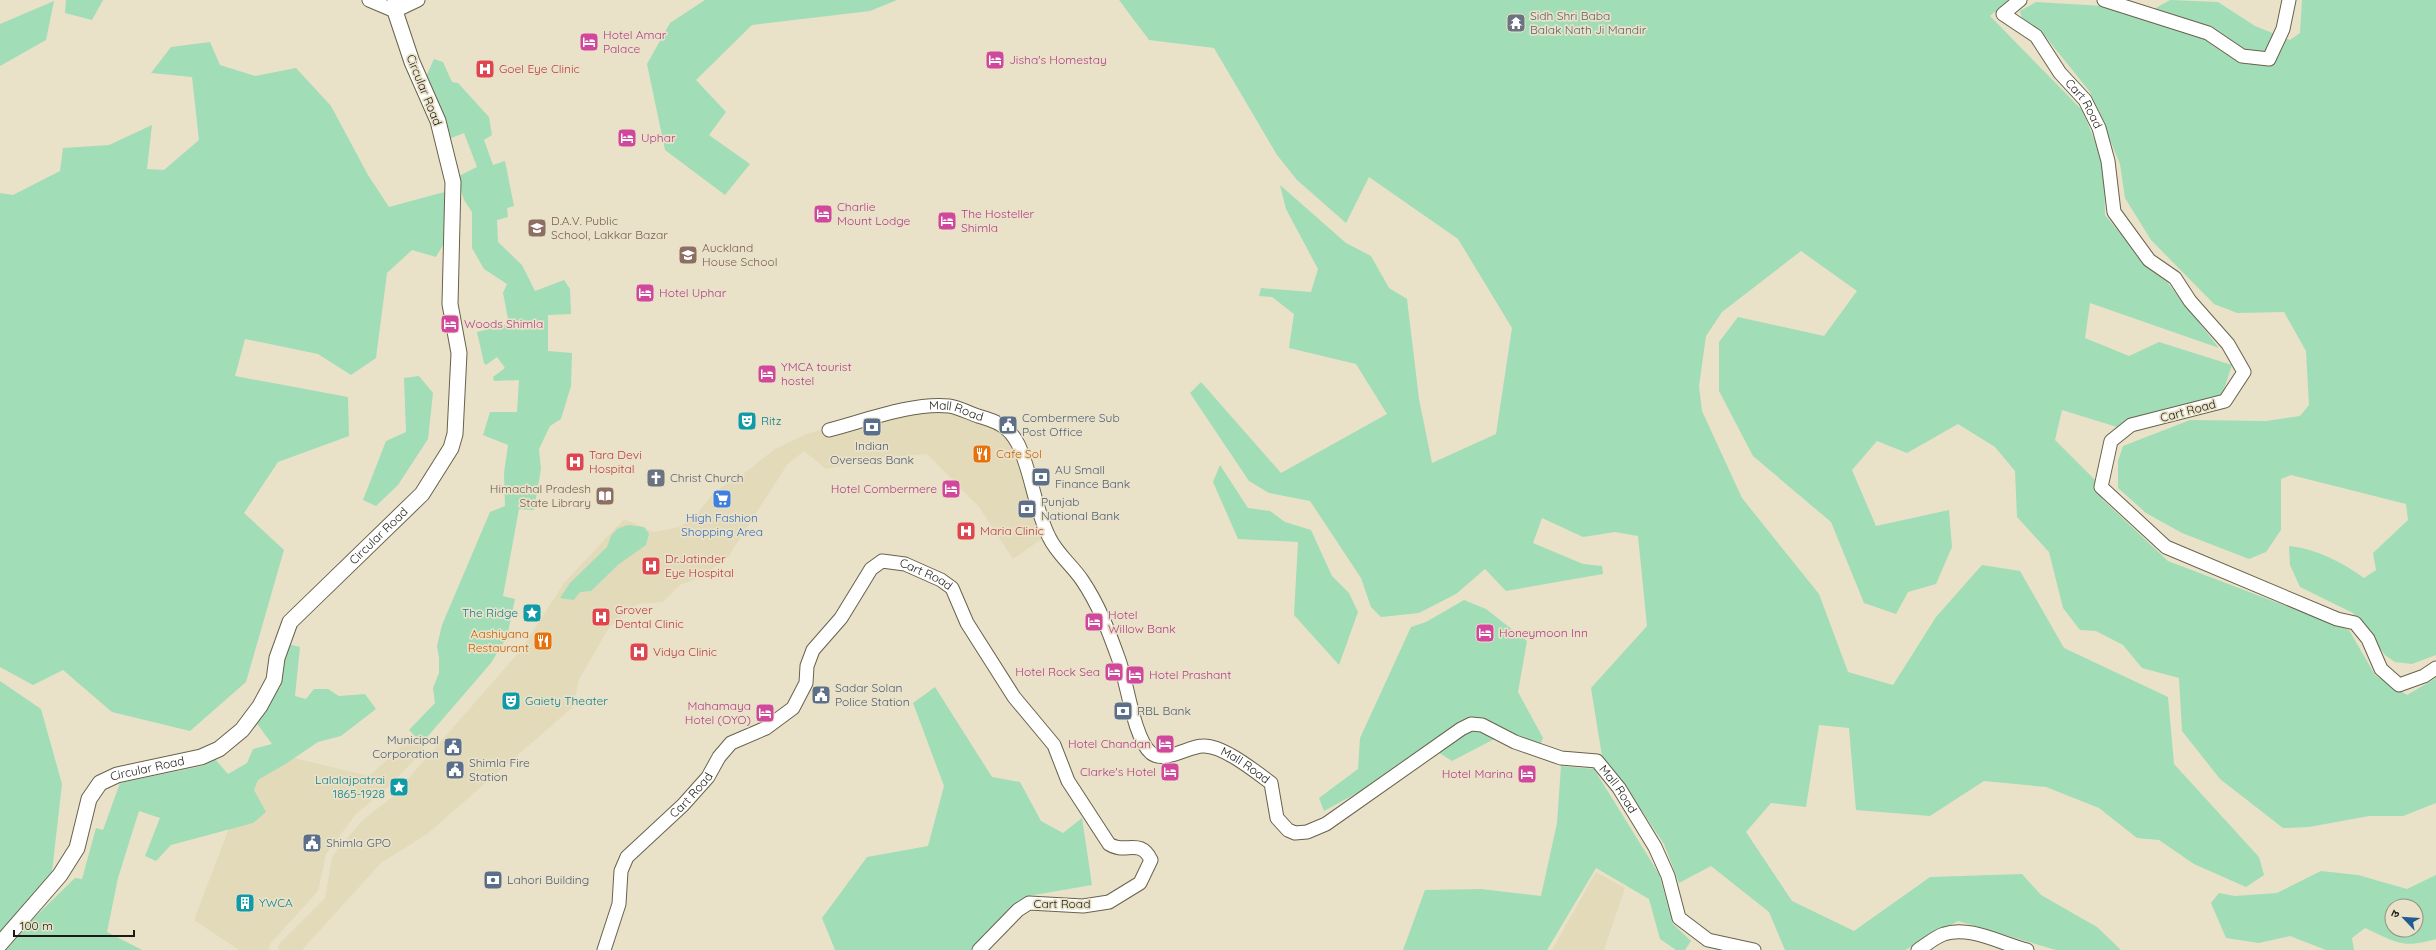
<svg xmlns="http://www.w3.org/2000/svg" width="2436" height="950" viewBox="0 0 2436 950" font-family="Quicksand,'Noto Sans Devanagari',sans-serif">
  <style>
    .built { fill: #e2dab9 }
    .green { fill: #a1ddb6; fill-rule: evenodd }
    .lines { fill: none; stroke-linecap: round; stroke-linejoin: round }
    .secondary-casing { stroke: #68624c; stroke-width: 15 }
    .primary-casing { stroke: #68624c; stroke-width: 17 }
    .secondary { stroke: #fff; stroke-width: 13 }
    .primary { stroke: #fff; stroke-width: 15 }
    .labels { text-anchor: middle; stroke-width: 3.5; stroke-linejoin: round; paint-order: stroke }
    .worship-label { font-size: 12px; fill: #5b616d; stroke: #e9e2c9; text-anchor: start }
    .hotel-label { font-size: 12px; fill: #b23c85; stroke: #e9e2c9; text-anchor: start }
    .health-label { font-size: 12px; fill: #be3a42; stroke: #e9e2c9; text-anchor: start }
    .street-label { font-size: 12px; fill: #1d1b12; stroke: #e9e2c9 }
    .education-label { font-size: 12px; fill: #785e54; stroke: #e9e2c9; text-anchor: start }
    .service-label { font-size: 12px; fill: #4e5e75; stroke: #e9e2c9; text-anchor: start }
    .culture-label { font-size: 12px; fill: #0d838f; stroke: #e9e2c9; text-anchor: start }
    .food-label { font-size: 12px; fill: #c56008; stroke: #e9e2c9; text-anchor: start }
    .shop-label { font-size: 12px; fill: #366cbe; stroke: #e9e2c9 }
  </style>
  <rect width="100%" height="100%" fill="#e9e2c9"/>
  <path class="built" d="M 932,402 L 1001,419 L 1017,427 L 1053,531 L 1013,559 L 979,507 L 927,454 L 876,458 L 826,469 L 804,451 L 787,465 L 728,557 L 703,576 L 680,585 L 663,602 L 639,604 L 629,609 L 609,628 L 579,679 L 573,707 L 427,834 L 381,863 L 302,950 L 278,950 L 279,944 L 325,898 L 332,858 L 339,847 L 363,820 L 392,797 L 521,650 L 564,583 L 624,519 L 654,532 L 680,527 L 697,514 L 714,492 L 743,474 L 775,449 L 809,433 Z
    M 412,737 L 425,749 L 384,791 L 356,814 L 326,854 L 318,891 L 270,944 L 269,950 L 239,950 L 194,920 L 229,828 L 253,823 L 254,790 L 258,780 L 294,758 L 369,776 Z
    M 1596,872 L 1625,888 L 1604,950 L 1552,950 Z"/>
  <path class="green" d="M 66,0 L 103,0 L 92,20 L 65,13 Z
    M 705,0 L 897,0 L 870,11 L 752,25 L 696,80 L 726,112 L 709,135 L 750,164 L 725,195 L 665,150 L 647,64 L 670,23 Z
    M 1119,0 L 2008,0 L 1990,16 L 2083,111 L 2104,165 L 2105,215 L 2152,271 L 2167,282 L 2219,348 L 2090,303 L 2085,338 L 2129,356 L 2159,342 L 2232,365 L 2222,395 L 2117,427 L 2062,410 L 2055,440 L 2095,480 L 2102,499 L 2168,561 L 2349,630 L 2375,675 L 2407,695 L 2436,678 L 2436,803 L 2403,816 L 2369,816 L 2309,827 L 2283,828 L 2220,779 L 2182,731 L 2179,678 L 2142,668 L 2123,645 L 2096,631 L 2080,630 L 2063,608 L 2049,552 L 2017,517 L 2015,471 L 1995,447 L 1958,424 L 1907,453 L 1877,441 L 1852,470 L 1876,526 L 1949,510 L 1952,547 L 1936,584 L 1908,592 L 1896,614 L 1864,603 L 1831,522 L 1753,456 L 1719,391 L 1719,342 L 1738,317 L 1824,336 L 1857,291 L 1801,251 L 1722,312 L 1706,336 L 1699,386 L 1702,411 L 1742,498 L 1819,594 L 1848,672 L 1893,685 L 1936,617 L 1982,565 L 2020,571 L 2064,648 L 2168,697 L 2174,764 L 2259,857 L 2264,875 L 2246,887 L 2194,864 L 2159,840 L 2137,838 L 2099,808 L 2046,787 L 1984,781 L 1930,816 L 1856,810 L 1849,728 L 1819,725 L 1806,807 L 1771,803 L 1746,832 L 1792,901 L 1854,931 L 1930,877 L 2022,874 L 2041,895 L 2097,927 L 2121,950 L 2056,950 L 1958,921 L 1905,950 L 1785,950 L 1769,912 L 1711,866 L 1679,883 L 1664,844 L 1630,793 L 1602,756 L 1591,688 L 1647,626 L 1638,536 L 1615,532 L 1583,537 L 1542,518 L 1533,543 L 1583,564 L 1602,566 L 1603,574 L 1506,591 L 1485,569 L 1456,594 L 1419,613 L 1381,617 L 1371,607 L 1361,578 L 1310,501 L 1269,493 L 1249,481 L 1190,393 L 1201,382 L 1281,473 L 1387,414 L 1356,364 L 1289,348 L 1294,314 L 1272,297 L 1259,296 L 1261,288 L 1311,292 L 1318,269 L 1286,209 L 1280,185 L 1346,243 L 1371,256 L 1389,288 L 1407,299 L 1419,399 L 1432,463 L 1496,434 L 1512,328 L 1458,239 L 1369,177 L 1346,223 L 1297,180 L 1277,155 L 1214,48 L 1149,40 Z
    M 2170,0 L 2218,2 L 2255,26 L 2290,40 L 2300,33 L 2302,0 L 2436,0 L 2436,655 L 2412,664 L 2395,662 L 2385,655 L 2353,613 L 2300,587 L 2290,565 L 2289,546 C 2317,549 2342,562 2364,578 L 2376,570 L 2373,553 L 2408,520 L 2406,504 L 2291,475 L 2281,479 L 2281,530 L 2266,552 L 2249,559 L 2182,533 L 2146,513 L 2118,488 L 2118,461 L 2123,446 L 2190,420 L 2266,421 L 2300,416 L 2309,405 L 2306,351 L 2284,312 L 2237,313 L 2214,304 L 2151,240 L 2125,198 L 2120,164 L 2090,92 L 2041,31 L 2022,19 L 2020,11 L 2036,2 L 2154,9 Z
    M 54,1 L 46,40 L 0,66 L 0,24 Z
    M 210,42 L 220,65 L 255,76 L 296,68 L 331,106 L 368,175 L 389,207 L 448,191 L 450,233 L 436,257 L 412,250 L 387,273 L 376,358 L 351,375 L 318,354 L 245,339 L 235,376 L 348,397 L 349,436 L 278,462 L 244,513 L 284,550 L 246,682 L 190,731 L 112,712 L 63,670 L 33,685 L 0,667 L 0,193 L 13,195 L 60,171 L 63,148 L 109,145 L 152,125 L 147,169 L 164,170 L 199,140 L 192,77 L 151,73 L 171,47 Z
    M 434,59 L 443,62 L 452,82 L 458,83 L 489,117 L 492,135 L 484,140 L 493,165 L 505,161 L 514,206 L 507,208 L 508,217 L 497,220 L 498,242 L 522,265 L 535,291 L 564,280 L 570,289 L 571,314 L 548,315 L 548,351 L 572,353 L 571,386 L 561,419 L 550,426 L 539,449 L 541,469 L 534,510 L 519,509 L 503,596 L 515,599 L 507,637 L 491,663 L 422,743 L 409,730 L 435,703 L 433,688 L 439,673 L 439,658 L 437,646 L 442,625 L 490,512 L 505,506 L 504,473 L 508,445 L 483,435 L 490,412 L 517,412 L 519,380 L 494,381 L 493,377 L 505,368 L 497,357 L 486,365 L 484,363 L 477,332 L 509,324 L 503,293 L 507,284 L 484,269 L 472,248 L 472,212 L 464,200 L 457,177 L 477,167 L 464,133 L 446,140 L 424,81 Z
    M 419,376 L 433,393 L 428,439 L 398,485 L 376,506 L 363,500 L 386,441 L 406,432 L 404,378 Z
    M 1220,465 L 1248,508 L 1270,511 L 1285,522 L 1311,530 L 1332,576 L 1349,593 L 1358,612 L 1339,665 L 1294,615 L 1298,542 L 1238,539 L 1213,482 Z
    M 628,525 L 644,527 L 649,534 L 646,545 L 619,564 L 591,591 L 580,592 L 574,600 L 560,598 L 570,583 L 607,547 L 611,536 L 617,529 Z
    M 1464,600 L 1486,609 L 1527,641 L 1518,692 L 1543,738 L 1540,745 L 1506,733 L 1452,761 L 1430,747 L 1370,786 L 1324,811 L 1319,798 L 1358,769 L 1360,738 L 1411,627 L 1426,622 Z
    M 288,644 L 300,647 L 295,696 L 306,699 L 314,689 L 328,689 L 339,696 L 365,694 L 376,709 L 341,736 L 318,742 L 287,763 L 258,780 L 254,790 L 266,812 L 253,823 L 171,845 L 156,861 L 145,856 L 160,818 L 139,811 L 118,878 L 107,932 L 142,950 L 1,950 L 75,878 L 82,879 L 96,828 L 103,830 L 120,783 L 202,766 L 215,759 L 228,774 L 247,763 L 253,749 L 272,744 L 255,721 L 280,687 Z
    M 0,681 L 41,709 L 62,784 L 51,880 L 0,935 Z
    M 935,687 L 992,777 L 1020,782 L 1041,821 L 1063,833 L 1082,818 L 1092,885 L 1028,896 L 973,950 L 835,950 L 822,918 L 867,857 L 928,846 L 944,786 L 913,703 Z
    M 1561,766 L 1594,769 L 1659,874 L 1673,924 L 1691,941 L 1685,950 L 1676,950 L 1660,939 L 1649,899 L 1596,868 L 1547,950 L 1403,950 L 1425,890 L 1481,889 L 1541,896 L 1557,823 Z
    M 2321,871 L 2358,875 L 2407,889 L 2436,875 L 2436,939 C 2401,949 2396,942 2365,928 L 2352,938 L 2354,950 L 2326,950 L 2290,936 L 2259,943 L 2226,938 L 2211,903 L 2219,893 L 2235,896 L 2277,893 ZM 2392,906 L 2416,906 L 2416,930 L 2392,930 Z"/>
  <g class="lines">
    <g class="secondary-casing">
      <g id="secondary">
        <path d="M 369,0 L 395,11 L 418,0"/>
        <path id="s1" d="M 2020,0 L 2003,14 L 2036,36 L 2060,73 L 2085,100 L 2099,128 L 2108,161 L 2114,212 L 2149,260 L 2175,278 L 2190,301 L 2228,344 L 2244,372 L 2225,401 L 2131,425 L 2111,441 L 2101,487 L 2166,547 L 2337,619 L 2355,623 L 2368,639 L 2381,669 L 2399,685 L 2424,676 L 2436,668"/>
        <path d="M 2104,0 L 2208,33 L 2242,56 L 2269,59 L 2283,29 L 2289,0"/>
        <path id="s2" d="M 829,430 C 864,421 913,402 949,406 C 958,407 969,413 978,416 C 996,421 1009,426 1018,444 C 1032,473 1034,507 1049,537 C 1057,554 1072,565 1082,580 C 1099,605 1109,632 1119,660 C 1127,682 1134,739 1151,753 C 1165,764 1188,746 1203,746 C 1223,745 1256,772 1271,783 L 1277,818 L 1288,830 L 1295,833 L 1307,832 L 1326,824 L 1461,729 L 1471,724 L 1482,725 L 1515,742 L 1561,758 L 1597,761 L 1619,788 L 1655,847 L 1668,876 L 1679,918 L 1708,940 L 1754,950"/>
        <path id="s3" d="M 604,950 L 619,904 L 621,871 L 627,857 L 683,805 L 708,777 L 719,757 L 731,743 L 766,728 L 793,708 L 806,683 L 807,666 L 813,650 L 841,618 L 871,569 L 882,561 L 905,564 L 941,580 L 952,588 L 967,623 L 1014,697 L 1054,745 L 1068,781 L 1109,844 C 1125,855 1140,837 1151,860 L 1140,883 L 1109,902 L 1083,906 L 1029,903 L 1018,910 L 979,950"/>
        <path d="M 1918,950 C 1926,945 1935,937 1944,934 C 1969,925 2002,944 2027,950"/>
      </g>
    </g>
    <g class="primary-casing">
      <g id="primary">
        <path id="s4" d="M 0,944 L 60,875 L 77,848 L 89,799 L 100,783 L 117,775 L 201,757 L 219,749 L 242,730 L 260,706 L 274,680 L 277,658 L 290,622 L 422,494 L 451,448 L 455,434 L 459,353 L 450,304 L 453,182 L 438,121 L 412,62 L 395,11 L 395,0"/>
      </g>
    </g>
    <use href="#secondary" class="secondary"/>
    <use href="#primary" class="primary"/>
  </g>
  <defs>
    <g id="temple-square" transform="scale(1)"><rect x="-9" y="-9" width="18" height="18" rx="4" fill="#6b7280" stroke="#e9e2c9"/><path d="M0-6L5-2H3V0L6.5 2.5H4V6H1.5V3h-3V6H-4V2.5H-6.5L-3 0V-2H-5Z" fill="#fff"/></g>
    <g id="hotel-square" transform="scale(1)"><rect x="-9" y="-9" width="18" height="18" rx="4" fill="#d1479c" stroke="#e9e2c9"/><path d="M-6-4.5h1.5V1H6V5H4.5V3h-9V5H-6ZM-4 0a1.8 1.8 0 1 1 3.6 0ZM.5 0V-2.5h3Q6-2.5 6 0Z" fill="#fff"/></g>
    <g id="hospital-square" transform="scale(1)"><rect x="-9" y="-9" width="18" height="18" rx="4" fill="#e0444e" stroke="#e9e2c9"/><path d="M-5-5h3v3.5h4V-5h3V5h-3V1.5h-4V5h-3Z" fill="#fff"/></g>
    <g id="school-square" transform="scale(1)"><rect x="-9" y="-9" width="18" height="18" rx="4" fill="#8d6e63" stroke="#e9e2c9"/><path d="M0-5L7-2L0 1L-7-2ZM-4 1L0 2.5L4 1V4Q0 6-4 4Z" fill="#fff"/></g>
    <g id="theatre-square" transform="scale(1)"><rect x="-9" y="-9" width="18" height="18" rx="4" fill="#0f9aa8" stroke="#e9e2c9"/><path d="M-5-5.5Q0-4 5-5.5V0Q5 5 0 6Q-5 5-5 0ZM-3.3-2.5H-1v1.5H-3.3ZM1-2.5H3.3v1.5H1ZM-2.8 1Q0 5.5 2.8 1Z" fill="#fff"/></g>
    <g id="civic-square" transform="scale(1)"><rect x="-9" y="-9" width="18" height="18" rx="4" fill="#5c6f8a" stroke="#e9e2c9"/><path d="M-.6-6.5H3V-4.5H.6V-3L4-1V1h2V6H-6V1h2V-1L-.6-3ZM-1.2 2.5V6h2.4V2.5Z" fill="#fff"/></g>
    <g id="bank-square" transform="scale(1)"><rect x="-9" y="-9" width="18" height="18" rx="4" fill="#5c6f8a" stroke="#e9e2c9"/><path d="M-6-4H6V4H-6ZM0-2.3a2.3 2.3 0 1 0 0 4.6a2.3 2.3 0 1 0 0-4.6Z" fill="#fff"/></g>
    <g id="restaurant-square" transform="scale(1)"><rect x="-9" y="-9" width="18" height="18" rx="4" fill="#e8710a" stroke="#e9e2c9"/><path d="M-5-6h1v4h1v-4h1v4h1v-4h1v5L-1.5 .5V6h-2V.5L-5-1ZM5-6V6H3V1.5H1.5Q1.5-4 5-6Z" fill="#fff"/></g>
    <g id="church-square" transform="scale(1)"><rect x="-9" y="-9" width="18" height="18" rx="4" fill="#6b7280" stroke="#e9e2c9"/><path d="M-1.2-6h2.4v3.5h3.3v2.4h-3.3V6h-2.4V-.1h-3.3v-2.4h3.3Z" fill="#fff"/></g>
    <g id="library-square" transform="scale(1)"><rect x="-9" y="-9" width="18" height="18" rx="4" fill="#8d6e63" stroke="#e9e2c9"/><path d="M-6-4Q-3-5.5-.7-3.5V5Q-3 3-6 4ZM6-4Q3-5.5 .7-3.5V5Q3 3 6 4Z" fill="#fff"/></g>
    <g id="supermarket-square" transform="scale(1)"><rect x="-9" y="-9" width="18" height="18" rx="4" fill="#3f7fe0" stroke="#e9e2c9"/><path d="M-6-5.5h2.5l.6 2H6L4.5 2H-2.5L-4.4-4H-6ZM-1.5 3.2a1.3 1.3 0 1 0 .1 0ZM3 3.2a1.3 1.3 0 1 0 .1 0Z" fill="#fff"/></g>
    <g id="sight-square" transform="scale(1)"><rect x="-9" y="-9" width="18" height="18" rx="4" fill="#0f9aa8" stroke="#e9e2c9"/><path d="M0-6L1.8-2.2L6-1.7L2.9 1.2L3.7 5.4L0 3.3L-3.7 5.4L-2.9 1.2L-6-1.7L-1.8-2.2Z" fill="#fff"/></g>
    <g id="building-square" transform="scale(1)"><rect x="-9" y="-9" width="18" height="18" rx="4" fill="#0f9aa8" stroke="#e9e2c9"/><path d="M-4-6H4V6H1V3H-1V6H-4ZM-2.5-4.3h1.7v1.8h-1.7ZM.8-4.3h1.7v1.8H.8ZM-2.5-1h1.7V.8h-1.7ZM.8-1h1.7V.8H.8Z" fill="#fff"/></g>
  </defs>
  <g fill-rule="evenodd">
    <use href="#temple-square" x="1516" y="23"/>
    <use href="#hotel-square" x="589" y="42"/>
    <use href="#hotel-square" x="995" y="60"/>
    <use href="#hospital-square" x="485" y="69"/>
    <use href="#hotel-square" x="627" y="138"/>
    <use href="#hotel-square" x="823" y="214"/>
    <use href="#hotel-square" x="947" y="221"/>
    <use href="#school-square" x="537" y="228"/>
    <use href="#school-square" x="688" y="255"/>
    <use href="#hotel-square" x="645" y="293"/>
    <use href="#hotel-square" x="450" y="324"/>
    <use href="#hotel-square" x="767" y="374"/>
    <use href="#theatre-square" x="747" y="421"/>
    <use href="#civic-square" x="1008" y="425"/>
    <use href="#bank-square" x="872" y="427"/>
    <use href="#restaurant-square" x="982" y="454"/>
    <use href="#hospital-square" x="575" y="462"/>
    <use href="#bank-square" x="1041" y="477"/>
    <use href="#church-square" x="656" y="478"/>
    <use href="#hotel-square" x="951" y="489"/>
    <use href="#library-square" x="605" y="496"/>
    <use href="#supermarket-square" x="722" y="499"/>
    <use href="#bank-square" x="1027" y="509"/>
    <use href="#hospital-square" x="966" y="531"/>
    <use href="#hospital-square" x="651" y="566"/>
    <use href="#sight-square" x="532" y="613"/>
    <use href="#hospital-square" x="601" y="617"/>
    <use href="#hotel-square" x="1094" y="622"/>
    <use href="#hotel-square" x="1485" y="633"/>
    <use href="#restaurant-square" x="543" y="641"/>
    <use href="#hospital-square" x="639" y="652"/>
    <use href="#hotel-square" x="1114" y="672"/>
    <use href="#hotel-square" x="1135" y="675"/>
    <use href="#civic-square" x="821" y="695"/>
    <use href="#theatre-square" x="511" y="701"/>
    <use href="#bank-square" x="1123" y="711"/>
    <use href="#hotel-square" x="765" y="713"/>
    <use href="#hotel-square" x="1165" y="744"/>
    <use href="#civic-square" x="453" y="747"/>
    <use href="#civic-square" x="455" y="770"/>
    <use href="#hotel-square" x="1170" y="772"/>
    <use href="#hotel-square" x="1527" y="774"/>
    <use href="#sight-square" x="399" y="787"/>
    <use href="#civic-square" x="312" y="843"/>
    <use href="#bank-square" x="493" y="880"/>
    <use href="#building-square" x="245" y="903"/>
  </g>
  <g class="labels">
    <g class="worship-label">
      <text x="1530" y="20">Sidh Shri Baba<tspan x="1530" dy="14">Balak Nath Ji Mandir</tspan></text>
      <text x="670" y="482">Christ Church</text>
    </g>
    <g class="hotel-label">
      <text x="603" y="39">Hotel Amar<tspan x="603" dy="14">Palace</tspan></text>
      <text x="1009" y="64">Jisha's Homestay</text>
      <text x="641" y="142">Uphar</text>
      <text x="837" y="211">Charlie<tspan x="837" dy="14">Mount Lodge</tspan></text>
      <text x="961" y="218">The Hosteller<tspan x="961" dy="14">Shimla</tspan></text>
      <text x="659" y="297">Hotel Uphar</text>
      <text x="464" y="328">Woods Shimla</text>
      <text x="781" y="371">YMCA tourist<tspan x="781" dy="14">hostel</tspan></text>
      <text x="937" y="493" text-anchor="end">Hotel Combermere</text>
      <text x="1108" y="619">Hotel<tspan x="1108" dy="14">Willow Bank</tspan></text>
      <text x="1499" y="637">Honeymoon Inn</text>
      <text x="1100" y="676" text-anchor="end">Hotel Rock Sea</text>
      <text x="1149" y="679">Hotel Prashant</text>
      <text x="751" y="710" text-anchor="end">Mahamaya<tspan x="751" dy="14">Hotel (OYO)</tspan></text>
      <text x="1151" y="748" text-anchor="end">Hotel Chandan</text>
      <text x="1156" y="776" text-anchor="end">Clarke's Hotel</text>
      <text x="1513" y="778" text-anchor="end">Hotel Marina</text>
    </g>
    <g class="health-label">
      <text x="499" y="73">Goel Eye Clinic</text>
      <text x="589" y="459">Tara Devi<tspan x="589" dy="14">Hospital</tspan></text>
      <text x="980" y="535">Maria Clinic</text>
      <text x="665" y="563">Dr.Jatinder<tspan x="665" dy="14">Eye Hospital</tspan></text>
      <text x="615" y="614">Grover<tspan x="615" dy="14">Dental Clinic</tspan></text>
      <text x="653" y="656">Vidya Clinic</text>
    </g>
    <g class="street-label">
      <text transform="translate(424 90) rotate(68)" y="4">Circular Road</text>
      <text dy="4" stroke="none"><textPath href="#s1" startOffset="145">Cart Road</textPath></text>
      <text transform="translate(2188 411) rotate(-15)" y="4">Cart Road</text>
      <text dy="4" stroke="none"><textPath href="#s2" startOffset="131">Mall Road</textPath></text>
      <text dy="4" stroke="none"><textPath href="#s4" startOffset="591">Circular Road</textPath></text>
      <text dy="4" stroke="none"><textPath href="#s3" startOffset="546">Cart Road</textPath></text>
      <text dy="4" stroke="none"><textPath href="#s2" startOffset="646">Mall Road</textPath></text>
      <text dy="4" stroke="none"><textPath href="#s4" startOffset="243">Circular Road</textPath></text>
      <text dy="4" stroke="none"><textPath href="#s2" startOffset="1114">Mall Road</textPath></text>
      <text dy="4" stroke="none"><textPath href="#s3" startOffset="186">Cart Road</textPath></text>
      <text x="1062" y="908">Cart Road</text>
    </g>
    <g class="education-label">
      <text x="551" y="225">D.A.V. Public<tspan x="551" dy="14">School, Lakkar Bazar</tspan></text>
      <text x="702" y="252">Auckland<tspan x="702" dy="14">House School</tspan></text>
      <text x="591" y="493" text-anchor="end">Himachal Pradesh<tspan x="591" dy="14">State Library</tspan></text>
    </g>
    <g class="service-label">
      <text x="1022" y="422">Combermere Sub<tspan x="1022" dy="14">Post Office</tspan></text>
      <text x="872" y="450" text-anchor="middle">Indian<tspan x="872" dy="14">Overseas Bank</tspan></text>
      <text x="1055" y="474">AU Small<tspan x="1055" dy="14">Finance Bank</tspan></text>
      <text x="1041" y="506">Punjab<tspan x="1041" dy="14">National Bank</tspan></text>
      <text x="835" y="692">Sadar Solan<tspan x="835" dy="14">Police Station</tspan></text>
      <text x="1137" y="715">RBL Bank</text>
      <text x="439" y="744" text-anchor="end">Municipal<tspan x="439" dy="14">Corporation</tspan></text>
      <text x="469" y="767">Shimla Fire<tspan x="469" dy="14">Station</tspan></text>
      <text x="326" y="847">Shimla GPO</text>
      <text x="507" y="884">Lahori Building</text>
    </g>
    <g class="culture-label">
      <text x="761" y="425">Ritz</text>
      <text x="518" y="617" text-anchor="end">The Ridge</text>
      <text x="525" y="705">Gaiety Theater</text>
      <text x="385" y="784" text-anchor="end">Lalalajpatrai<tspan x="385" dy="14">1865-1928</tspan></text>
      <text x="259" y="907">YWCA</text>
    </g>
    <g class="food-label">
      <text x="996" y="458">Cafe Sol</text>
      <text x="529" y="638" text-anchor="end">Aashiyana<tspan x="529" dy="14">Restaurant</tspan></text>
    </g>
    <g class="shop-label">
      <text x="722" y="522">High Fashion<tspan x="722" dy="14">Shopping Area</tspan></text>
    </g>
  </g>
  <g transform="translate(2404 918) rotate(295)"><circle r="19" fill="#e9e2c9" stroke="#979280"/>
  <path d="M0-3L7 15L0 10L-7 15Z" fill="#205c93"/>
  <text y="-6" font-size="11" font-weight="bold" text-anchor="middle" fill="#1d1b12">उ</text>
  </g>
  <path d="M14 930v6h120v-6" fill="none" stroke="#1d1b12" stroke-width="2"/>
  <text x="20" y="930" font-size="12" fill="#1d1b12" stroke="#e9e2c9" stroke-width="3" paint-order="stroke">100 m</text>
</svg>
